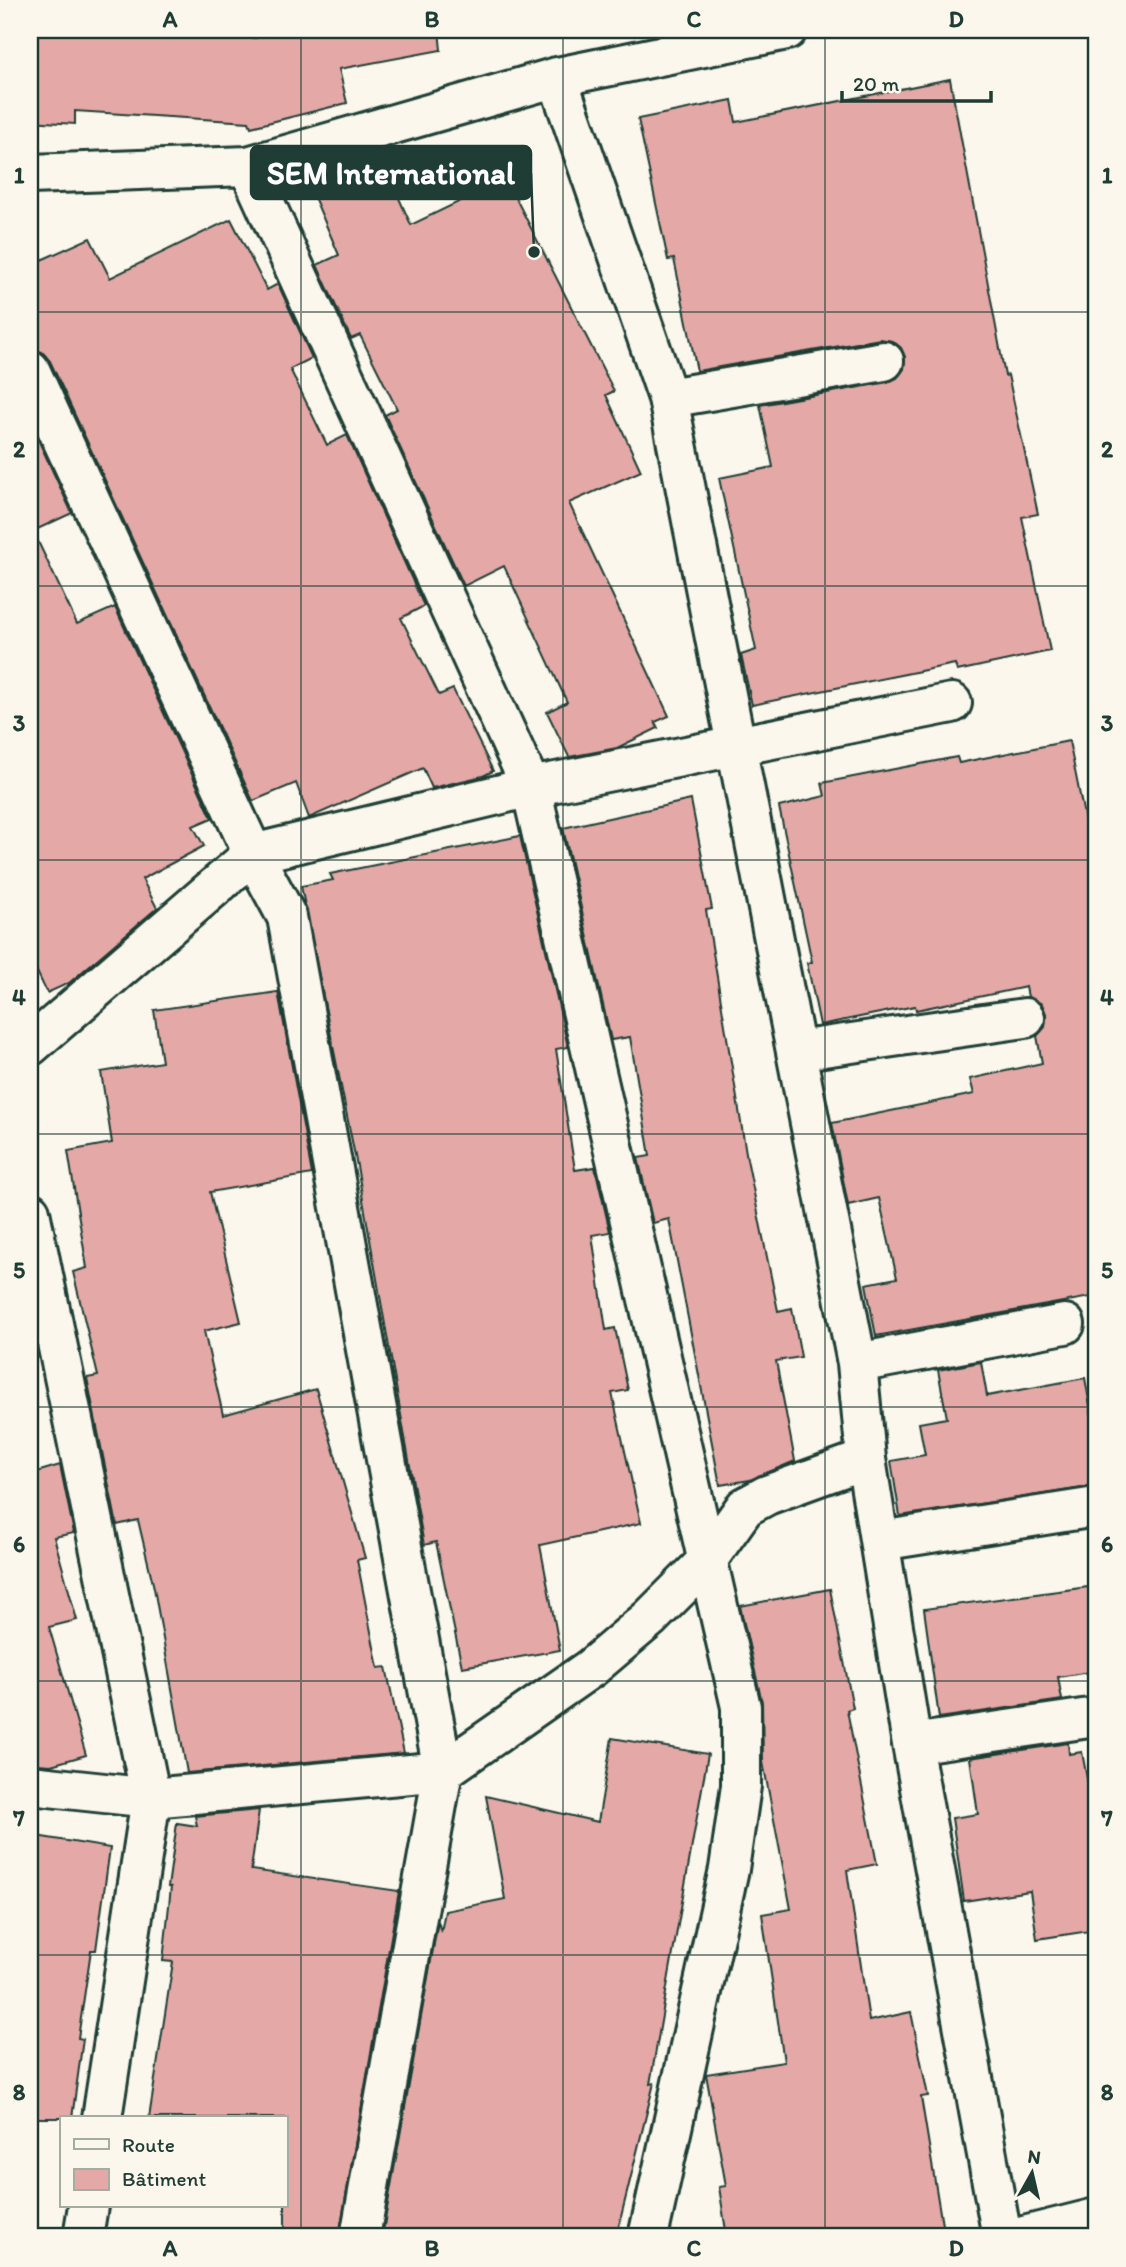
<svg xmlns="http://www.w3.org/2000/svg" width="1126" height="2267" viewBox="0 0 1126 2267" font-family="Itim,sans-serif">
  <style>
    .building { fill: #e4a9a7; stroke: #1f3d34; stroke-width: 2 }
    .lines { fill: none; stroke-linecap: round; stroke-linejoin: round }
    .minor-casing { stroke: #1f3d34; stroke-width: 44 }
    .minor { stroke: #fbf7ec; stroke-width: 38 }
    .grid { fill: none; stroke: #1f3d34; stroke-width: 2; stroke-opacity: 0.55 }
    .leader { fill: none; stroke: #1f3d34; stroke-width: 2.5 }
    .callout-dot { fill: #1f3d34; stroke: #fbf7ec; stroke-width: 2.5 }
    .callout { fill: #1f3d34; stroke: #1f3d34; stroke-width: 2.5 }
    .callout-label { font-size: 32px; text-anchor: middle; font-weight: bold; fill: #fff }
    .neatline { fill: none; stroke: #1f3d34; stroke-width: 2.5 }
    .grid-label { font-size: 23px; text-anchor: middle; font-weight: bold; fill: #1f3d34 }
  </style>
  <rect width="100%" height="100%" fill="#fbf7ec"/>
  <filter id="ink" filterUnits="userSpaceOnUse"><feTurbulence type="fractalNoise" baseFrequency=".0143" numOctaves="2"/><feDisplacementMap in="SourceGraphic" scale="14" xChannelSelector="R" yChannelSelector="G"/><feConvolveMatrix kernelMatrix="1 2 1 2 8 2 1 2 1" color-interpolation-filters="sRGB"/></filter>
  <g filter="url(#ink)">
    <path class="building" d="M 30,30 L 116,30 L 255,38 L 290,30 L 439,30 L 441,50 L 339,69 L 347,103 L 251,127 L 249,122 L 75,111 L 75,124 L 30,121 Z
      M 950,79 L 1005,376 L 1008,375 L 1038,514 L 1022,517 L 1050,651 L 957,671 L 955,664 L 752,705 L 741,655 L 756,650 L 719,478 L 773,467 L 760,405 L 888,382 L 897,378 L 904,369 L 905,357 L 901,348 L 892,341 L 880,339 L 697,371 L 674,259 L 668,260 L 638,119 L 732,100 L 736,122 Z
      M 385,167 L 411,225 L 506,179 L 614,391 L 606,395 L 641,471 L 569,503 L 669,716 L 655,722 L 658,728 L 617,748 L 569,757 L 547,712 L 567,702 L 504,566 L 464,586 L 385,415 L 397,409 L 360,335 L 351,339 L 317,265 L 339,255 L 314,197 Z
      M 231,219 L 267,290 L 278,284 L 312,358 L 290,369 L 327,445 L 347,435 L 424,606 L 401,618 L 439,695 L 453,689 L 493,771 L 483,776 L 432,788 L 423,768 L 309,818 L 296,783 L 253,801 L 50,361 L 42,352 L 30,349 L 30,265 L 90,238 L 110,278 Z
      M 30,422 L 72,513 L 33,531 L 77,624 L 115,607 L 212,818 L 193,826 L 204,846 L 142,879 L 157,908 L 69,983 L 47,993 L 30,957 Z
      M 1069,741 L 1096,875 L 1096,1296 L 876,1336 L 866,1284 L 897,1278 L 879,1198 L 848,1205 L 832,1123 L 974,1094 L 970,1079 L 1042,1063 L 1037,1036 L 1045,1027 L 1046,1014 L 1042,1004 L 1028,997 L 1026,987 L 916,1010 L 915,1006 L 820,1025 L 807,963 L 812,962 L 779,807 L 825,796 L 822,783 L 957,757 L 959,763 Z
      M 691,800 L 712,909 L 706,910 L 747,1159 L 778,1311 L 792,1308 L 801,1357 L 776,1361 L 795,1461 L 750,1480 L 720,1485 L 669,1219 L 653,1223 L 638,1158 L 650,1156 L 630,1037 L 611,1040 L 563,828 Z
      M 520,836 L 568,1047 L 556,1049 L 575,1170 L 595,1167 L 610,1232 L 592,1235 L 606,1330 L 615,1328 L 628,1390 L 612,1393 L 641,1523 L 540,1545 L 560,1650 L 462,1667 L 436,1542 L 424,1545 L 357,1166 L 301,886 L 333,880 L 330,874 Z
      M 278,992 L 312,1174 L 210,1192 L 241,1322 L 204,1331 L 223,1415 L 316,1389 L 365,1558 L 357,1560 L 378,1668 L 386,1667 L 404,1753 L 187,1773 L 154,1588 L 138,1520 L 117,1525 L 87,1378 L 98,1376 L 73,1272 L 87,1268 L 68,1151 L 112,1143 L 101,1072 L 162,1062 L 154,1010 Z
      M 981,1362 L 987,1396 L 1085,1378 L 1096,1439 L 1096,1486 L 900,1516 L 891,1461 L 925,1455 L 919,1423 L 947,1418 L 938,1370 Z
      M 60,1465 L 74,1533 L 54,1537 L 77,1620 L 49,1627 L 86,1755 L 51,1765 L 37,1764 L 30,1737 L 30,1474 Z
      M 1096,1586 L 1096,1671 L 1058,1677 L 1062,1700 L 939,1718 L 924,1609 Z
      M 830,1589 L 853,1708 L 847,1710 L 877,1864 L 847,1870 L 869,2021 L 911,2012 L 928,2096 L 921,2097 L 944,2237 L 727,2237 L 719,2187 L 726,2186 L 706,2074 L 784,2062 L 762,1914 L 791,1909 L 763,1762 L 762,1702 L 740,1606 Z
      M 612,1738 L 708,1754 L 650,2084 L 654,2083 L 616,2237 L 382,2237 L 438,1921 L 441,1932 L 445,1911 L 505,1899 L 486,1796 L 598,1822 Z
      M 1068,1743 L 1069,1754 L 1082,1752 L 1091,1800 L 1096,1800 L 1096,1930 L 1037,1939 L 1030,1891 L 964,1901 L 952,1818 L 978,1814 L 970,1758 Z
      M 259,1810 L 251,1870 L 399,1891 L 339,2237 L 285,2237 L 285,2118 L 149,2118 L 173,1962 L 163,1961 L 171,1887 L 168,1887 L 177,1823 L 197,1826 L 195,1816 Z
      M 30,1835 L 110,1848 L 96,1950 L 91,1950 L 78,2038 L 83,2039 L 72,2118 L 30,2118 Z"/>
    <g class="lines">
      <g class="minor-casing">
        <path id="minor" d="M 557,77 L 668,398 L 857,1363 L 866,1459 L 912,1744 L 1002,2237
          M 248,166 L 531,787 L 741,1707 L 741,1786 L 729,1869 L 648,2237
          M 30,174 L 248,166 L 557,77 L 787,30
          M 30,370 L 253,854 L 287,917 L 443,1771 L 360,2237
          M 668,398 L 884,361
          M 30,1046 L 253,854 L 531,787 L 952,703
          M 796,1051 L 1025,1018
          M 30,1212 L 151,1798 L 102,2118
          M 857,1363 L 1065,1324
          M 880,1541 L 1096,1507
          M 912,1744 L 1096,1717
          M 30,1785 L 151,1798 L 443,1771 L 591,1668 L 650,1618 L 706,1562 L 745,1507 L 767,1495 L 866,1459
          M 83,2237 L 88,2206
          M 1020,2237 L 1096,2218"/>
      </g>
      <use href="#minor" class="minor"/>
    </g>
  </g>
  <path class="grid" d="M 301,30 L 301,2237M 563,30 L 563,2237M 825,30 L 825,2237M 30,312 L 1096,312M 30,586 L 1096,586M 30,860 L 1096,860M 30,1134 L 1096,1134M 30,1407 L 1096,1407M 30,1681 L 1096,1681M 30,1955 L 1096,1955"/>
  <path class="leader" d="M534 252L531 173"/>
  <circle class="callout-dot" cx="534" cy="252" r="7"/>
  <rect class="callout" x="251" y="146" width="280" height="53" rx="7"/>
  <g class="callout-label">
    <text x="391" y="184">SEM International</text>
  </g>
  <rect width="1126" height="2267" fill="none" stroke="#fbf7ec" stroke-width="77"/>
  <rect x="60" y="2116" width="228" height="91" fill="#fbf7ec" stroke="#a3ada2" stroke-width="2"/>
  <rect x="74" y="2139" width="35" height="10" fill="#fbf7ec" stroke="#a3ada2" stroke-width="2"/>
  <text x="122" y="2152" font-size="21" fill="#1f3d34">Route</text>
  <rect x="74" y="2169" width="35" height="21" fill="#e4a9a7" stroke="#a3ada2" stroke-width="2"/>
  <text x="122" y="2186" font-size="21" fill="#1f3d34">Bâtiment</text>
  <g transform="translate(1032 2173) rotate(8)" stroke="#fbf7ec" stroke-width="5" paint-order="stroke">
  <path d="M0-5L12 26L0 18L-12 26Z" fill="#1f3d34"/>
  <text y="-10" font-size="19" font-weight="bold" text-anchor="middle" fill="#1f3d34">N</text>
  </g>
  <path d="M842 91v10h149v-10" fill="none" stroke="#1f3d34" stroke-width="3.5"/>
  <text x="853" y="91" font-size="21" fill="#1f3d34" stroke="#fbf7ec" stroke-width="5" paint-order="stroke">20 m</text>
  <rect x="38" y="38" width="1050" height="2190" class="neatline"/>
  <g class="grid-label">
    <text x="170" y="27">A</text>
    <text x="432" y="27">B</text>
    <text x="694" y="27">C</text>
    <text x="956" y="27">D</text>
    <text x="19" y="183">1</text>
    <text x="1107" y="183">1</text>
    <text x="19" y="457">2</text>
    <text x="1107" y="457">2</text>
    <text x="19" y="731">3</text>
    <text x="1107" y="731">3</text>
    <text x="19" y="1005">4</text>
    <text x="1107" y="1005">4</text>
    <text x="19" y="1278">5</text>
    <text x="1107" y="1278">5</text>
    <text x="19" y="1552">6</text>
    <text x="1107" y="1552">6</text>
    <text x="19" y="1826">7</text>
    <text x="1107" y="1826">7</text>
    <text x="19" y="2100">8</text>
    <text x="1107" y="2100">8</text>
    <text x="170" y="2256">A</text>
    <text x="432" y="2256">B</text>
    <text x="694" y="2256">C</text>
    <text x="956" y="2256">D</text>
  </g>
</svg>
